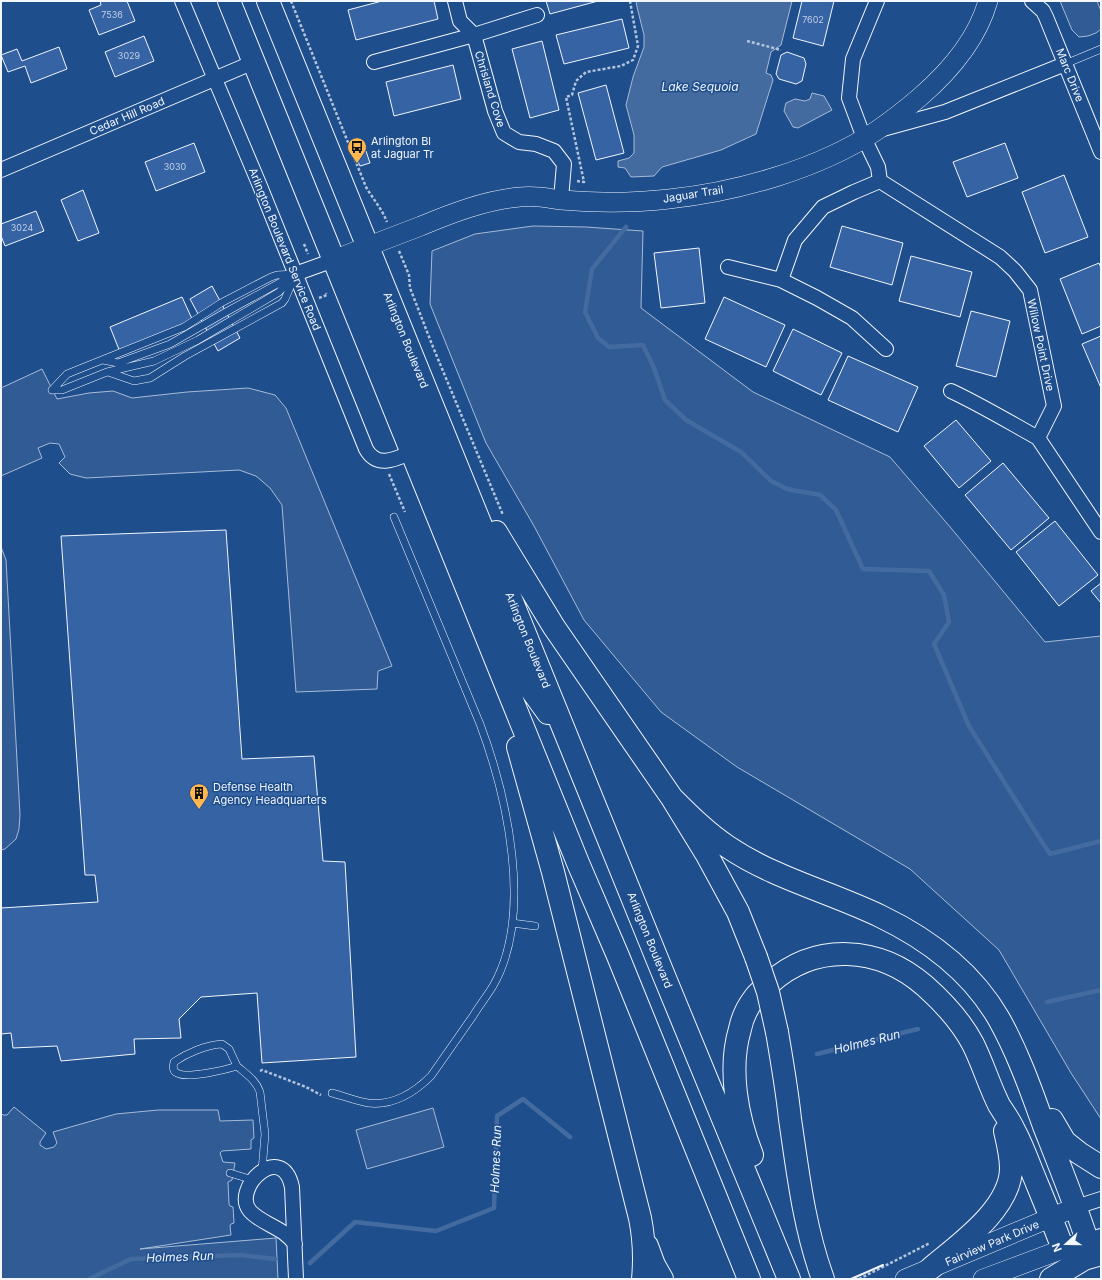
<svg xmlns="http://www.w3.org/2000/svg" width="1102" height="1280" viewBox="0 0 1102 1280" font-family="Inter,sans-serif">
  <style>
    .built { fill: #305b95; stroke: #a8bbd7 }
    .water { fill: #446ba0; stroke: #a8bbd7 }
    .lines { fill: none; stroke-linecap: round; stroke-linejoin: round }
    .stream { stroke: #446ba0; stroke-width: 4.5 }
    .building { fill: #3563a3; stroke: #f2f6ff }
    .lane-casing { stroke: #f2f6ff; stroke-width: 8 }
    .street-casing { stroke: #f2f6ff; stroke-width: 16 }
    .secondary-casing { stroke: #f2f6ff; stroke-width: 20 }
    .highway-casing { stroke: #f2f6ff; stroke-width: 24 }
    .path { stroke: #b3c4dc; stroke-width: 2.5; stroke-dasharray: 3 2; stroke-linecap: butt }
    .lane { stroke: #1f4e8c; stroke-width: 7 }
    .street { stroke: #1f4e8c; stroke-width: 14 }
    .secondary { stroke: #1f4e8c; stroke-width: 19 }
    .highway { stroke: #1f4e8c; stroke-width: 22 }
    .highway-bridge-casing { stroke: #f2f6ff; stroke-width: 24; stroke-linecap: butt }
    .highway-bridge { stroke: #1f4e8c; stroke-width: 22 }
    .wall { stroke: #f2f6ff; stroke-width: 2 }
    .labels { text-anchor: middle; stroke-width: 3; stroke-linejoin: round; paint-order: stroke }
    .number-label { font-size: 9px; fill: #c3d1e8 }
    .street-label { font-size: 11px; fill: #f2f6ff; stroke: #1f4e8c }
    .poi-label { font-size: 11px; fill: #f2f6ff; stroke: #1f4e8c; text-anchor: start }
    .water-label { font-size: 12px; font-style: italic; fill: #f2f6ff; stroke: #1f4e8c }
  </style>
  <rect width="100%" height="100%" fill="#1f4e8c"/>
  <path class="built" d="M 1060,1 L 1097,1 L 1101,11 L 1101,29 L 1096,33 L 1088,36 L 1079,37 L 1072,30 Z
    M 533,226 L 586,227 L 643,231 L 641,308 L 753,392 L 890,457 L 951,528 L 1045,642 L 1101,636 L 1101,1119 L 1071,1073 L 999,950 L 910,869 L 737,767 L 661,712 L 584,620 L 534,526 L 486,443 L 430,304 L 432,251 L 475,234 Z
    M 42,369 L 57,399 L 89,393 L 113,391 L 132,398 L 187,392 L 248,388 L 275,395 L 286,408 L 392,666 L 378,671 L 377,689 L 296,692 L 282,505 L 270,488 L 256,476 L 239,470 L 86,478 L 70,474 L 59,463 L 65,457 L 59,444 L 50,443 L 38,448 L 42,458 L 1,476 L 1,388 Z
    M 1,547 L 6,560 L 20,815 L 19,829 L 16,839 L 5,849 L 1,850 Z
    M 14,1107 L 46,1133 L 40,1142 L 40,1145 L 46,1149 L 54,1147 L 57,1143 L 53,1132 L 116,1114 L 158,1110 L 218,1110 L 220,1121 L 253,1120 L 254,1138 L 251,1140 L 251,1149 L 222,1151 L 220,1153 L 223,1162 L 235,1163 L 232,1180 L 228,1182 L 229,1204 L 230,1206 L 233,1207 L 234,1223 L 231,1224 L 230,1226 L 231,1235 L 140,1249 L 276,1238 L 278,1279 L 1,1279 L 1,1113 L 3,1115 L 7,1115 Z
    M 433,1108 L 444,1147 L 367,1169 L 356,1130 Z"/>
  <path class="water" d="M 636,1 L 792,1 L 781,45 L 771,52 L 766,73 L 771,75 L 773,80 L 756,134 L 721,150 L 662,167 L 654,176 L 631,177 L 625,168 L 618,167 L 618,161 L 629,158 L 634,153 L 634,135 L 626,105 L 633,77 L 644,47 L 644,35 L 637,7 Z
    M 812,93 L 824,96 L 832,110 L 798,128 L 793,127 L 784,111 L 786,103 L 795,99 L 805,101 L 810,99 Z"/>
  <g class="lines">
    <path class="stream" d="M 626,227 L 592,269 L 585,312 L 598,338 L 609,347 L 643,345 L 654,368 L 665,400 L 686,420 L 741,452 L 771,481 L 787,489 L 820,495 L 836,510 L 863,569 L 929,571 L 944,595 L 949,622 L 934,644 L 969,726 L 1040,839 L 1050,854 L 1101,841
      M 1047,1002 L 1101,990
      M 817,1054 L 918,1029
      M 310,1263 L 355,1222 L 436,1231 L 494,1208 L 497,1116 L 523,1099 L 570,1137
      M 89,1279 L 131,1259 L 240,1255 L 275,1259"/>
  </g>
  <path class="building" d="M 100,1 L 127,1 L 135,21 L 99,35 L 89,10 L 101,5 Z
    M 382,1 L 434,1 L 438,19 L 356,40 L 348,10 Z
    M 546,1 L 598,1 L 550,14 Z
    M 802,1 L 834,1 L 823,46 L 793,38 Z
    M 622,19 L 629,48 L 564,64 L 556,35 Z
    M 144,36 L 154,61 L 115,77 L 105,52 Z
    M 542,41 L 559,110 L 530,118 L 512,49 Z
    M 59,47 L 67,69 L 31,83 L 25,66 L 8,72 L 1,55 L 17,49 L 22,61 Z
    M 787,52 L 804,58 L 806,64 L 802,81 L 796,84 L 779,79 L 776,74 L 781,55 Z
    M 453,65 L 461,99 L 394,116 L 386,82 Z
    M 606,85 L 624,153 L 596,160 L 578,93 Z
    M 194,143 L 205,172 L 156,191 L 145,162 Z
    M 1005,143 L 1018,178 L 967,197 L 953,162 Z
    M 366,151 L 370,163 L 360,166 L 355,155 Z
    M 1064,175 L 1088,237 L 1045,253 L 1022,192 Z
    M 83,190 L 99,233 L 78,241 L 61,200 Z
    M 36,211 L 44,231 L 5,246 L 1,236 L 1,224 Z
    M 842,226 L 903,243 L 892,285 L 830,267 Z
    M 699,248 L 705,303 L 661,308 L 654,253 Z
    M 911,256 L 972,272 L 960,317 L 899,301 Z
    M 1099,263 L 1101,268 L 1101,326 L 1082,334 L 1060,279 Z
    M 212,286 L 240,338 L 218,351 L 190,299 Z
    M 182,297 L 193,321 L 120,352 L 110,327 Z
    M 724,297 L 785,325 L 766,367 L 705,339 Z
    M 971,311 L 1010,321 L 996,377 L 956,366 Z
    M 793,329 L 842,353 L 821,395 L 773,371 Z
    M 1101,336 L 1101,388 L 1082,344 Z
    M 848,356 L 918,387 L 898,432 L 828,400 Z
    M 956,420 L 991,461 L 959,488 L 924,446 Z
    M 1003,463 L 1049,518 L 1011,550 L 965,495 Z
    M 1055,521 L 1098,575 L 1059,606 L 1016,552 Z
    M 226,530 L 242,759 L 314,756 L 323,861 L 345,862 L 356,1057 L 262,1063 L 257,993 L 201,997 L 179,1019 L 181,1038 L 134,1039 L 135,1054 L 61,1061 L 57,1046 L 13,1048 L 11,1033 L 1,1034 L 1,908 L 98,902 L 95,875 L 85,875 L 61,536 Z
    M 1101,583 L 1101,603 L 1091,591 Z"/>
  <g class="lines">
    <g class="lane-casing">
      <path id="lane" d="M 1065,64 L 1101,49
        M 103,360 L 118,363 L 170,344 L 226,312 L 290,277
        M 108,372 L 134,381 L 150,378 L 185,356 L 282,303 L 285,299 L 294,278
        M 52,390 L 62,390 L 107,372 L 154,361 L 198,340 L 279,292 L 295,274
        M 52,390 L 67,374 L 184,327 L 221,303 L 271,277 L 277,275 L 295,274
        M 512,923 L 535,926
        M 237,1066 L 229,1049 L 222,1044 C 206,1045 187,1053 174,1062 C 173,1066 172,1071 177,1073 C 187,1079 225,1070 237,1066 C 246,1074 256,1080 260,1092 L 265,1134 L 262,1171
        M 332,1093 C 344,1096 356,1101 368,1103 C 393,1106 414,1093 431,1076 C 445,1056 459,1036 473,1016 C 479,1006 487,996 493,986 C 534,915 507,796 480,724 L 394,517
        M 230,1173 L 253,1180"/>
    </g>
    <g class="street-casing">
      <path id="street" d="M 182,1 L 260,186 L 366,449 C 377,469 396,459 412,452
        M 455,1 L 460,21 L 474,35 L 495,111 L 504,133 L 519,142 L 536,144 L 554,151 L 564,164 L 561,199
        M 877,1 L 853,59 L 849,98 L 864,138 L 878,167 L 880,181
        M 1032,1 L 1043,11 L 1046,17 L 1101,152
        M 374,62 L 474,35 L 537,15
        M 883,129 L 945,112 L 1065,64
        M 1,170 L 254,62
        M 880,181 L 1000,257 L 1015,271 L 1030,290 L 1054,406 L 1038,438 L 1101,532
        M 728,267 L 781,280 L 817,298 L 852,318 L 886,349
        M 295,274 L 334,260
        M 781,280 L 795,240 L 823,207 L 854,192 L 880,181
        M 951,391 C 981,405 1009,422 1038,438
        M 1076,1207 L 1101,1199
        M 1087,1240 L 1101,1236
        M 295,1244 C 292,1240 288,1236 284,1233 C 273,1225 259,1221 250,1211 C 231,1188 282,1140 292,1187 L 296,1279"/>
    </g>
    <g class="secondary-casing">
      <path id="secondary" d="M 334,260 C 363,248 392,237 421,226 C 452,213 486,200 520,197 C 535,195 547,198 561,200 C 597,203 634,203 669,199 C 737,192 819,169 876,131 C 892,120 906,109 920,97 C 950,71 977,40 988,1
        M 905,1279 L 1076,1207
        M 983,1279 L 1087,1240"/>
    </g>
    <g class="highway-casing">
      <path id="highway" d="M 229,1 L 578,863 L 618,956 L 749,1279
        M 268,1 L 660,966 L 789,1279
        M 334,260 C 343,261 352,262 357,270 L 525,681 L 548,713
        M 496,532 L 554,627 L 672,798 L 707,855 L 738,912 L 756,957
        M 518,747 L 553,872 L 640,1218 C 644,1238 645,1258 643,1279
        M 672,798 C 690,816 707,833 728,847 C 774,878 830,892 880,916 C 928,939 972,972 999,1019 C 1018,1053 1031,1090 1044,1126 C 1059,1164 1074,1201 1087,1240
        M 777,1032 C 782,1061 787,1090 790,1119 C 798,1173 804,1227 823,1279
        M 1052,1120 L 1065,1142 L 1079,1153 L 1101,1167
        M 752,1155 C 737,1117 728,1069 740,1029 C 742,1019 748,1006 755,997 C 759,992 765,988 770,983 C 816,942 879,946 925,986 C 943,1002 962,1023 973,1044 C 983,1064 989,1085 999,1105 C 1004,1113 1010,1121 1014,1130 C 1021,1143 1026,1156 1031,1169 C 1042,1196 1053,1222 1063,1249
        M 647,1246 L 654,1265 L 662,1279
        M 930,1269 C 958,1245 1011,1209 1011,1168 C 1011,1156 1008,1144 1005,1131
        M 1051,1279 L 1084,1259 L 1101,1254"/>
    </g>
    <path class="path" d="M 291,1 L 366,187 C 373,199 382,209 387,222
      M 747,41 L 781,50
      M 577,181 L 584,182 L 566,97 L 572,95 L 576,81 L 586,72 L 621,66 L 633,60 L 638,46 L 630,1
      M 304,244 L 308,254
      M 399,251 L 409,275 L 410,288 L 433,347 L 503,515
      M 319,298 L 327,295 L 326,293
      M 389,474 L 405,512
      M 260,1071 L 262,1070 L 306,1087 L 321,1095
      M 859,1279 L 930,1243"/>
    <use href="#lane" class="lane"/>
    <use href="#street" class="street"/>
    <use href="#secondary" class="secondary"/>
    <use href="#highway" class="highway"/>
    <g class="highway-bridge-casing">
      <path id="highway-bridge" d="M 756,957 L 768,992 L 777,1032"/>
    </g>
    <use href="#highway-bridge" class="highway-bridge"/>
    <path class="wall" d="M 851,1279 L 883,1265"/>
  </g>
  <defs>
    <g id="bus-pin" transform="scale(1)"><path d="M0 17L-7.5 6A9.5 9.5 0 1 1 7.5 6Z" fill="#ffb74d" stroke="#1f4e8c"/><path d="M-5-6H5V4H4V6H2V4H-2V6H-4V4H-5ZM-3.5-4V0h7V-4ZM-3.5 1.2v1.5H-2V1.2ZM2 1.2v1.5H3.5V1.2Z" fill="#111"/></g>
    <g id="building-pin" transform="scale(1)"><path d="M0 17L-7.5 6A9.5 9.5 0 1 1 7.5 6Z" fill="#ffb74d" stroke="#1f4e8c"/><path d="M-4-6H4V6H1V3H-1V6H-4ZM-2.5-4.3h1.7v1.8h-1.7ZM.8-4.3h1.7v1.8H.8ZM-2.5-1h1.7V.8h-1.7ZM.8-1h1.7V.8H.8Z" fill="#111"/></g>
  </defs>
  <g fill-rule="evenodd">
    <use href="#bus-pin" x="357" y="147"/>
    <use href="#building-pin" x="199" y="793"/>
  </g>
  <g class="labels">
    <g class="number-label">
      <text x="112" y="18">7536</text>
      <text x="813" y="23">7602</text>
      <text x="129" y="59">3029</text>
      <text x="175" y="170">3030</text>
      <text x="22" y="231">3024</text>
    </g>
    <g class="street-label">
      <text transform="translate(1070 75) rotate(68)" y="4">Marc Drive</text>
      <text transform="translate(490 89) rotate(73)" y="4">Chrisland Cove</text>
      <text transform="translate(127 116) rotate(-23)" y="4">Cedar Hill Road</text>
      <text transform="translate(693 194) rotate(-9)" y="4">Jaguar Trail</text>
      <text transform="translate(285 249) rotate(68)" y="4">Arlington Boulevard Service Road</text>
      <text transform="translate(406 340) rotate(68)" y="4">Arlington Boulevard</text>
      <text transform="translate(1041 345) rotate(78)" y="4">Willow Point Drive</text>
      <text transform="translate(528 640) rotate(68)" y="4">Arlington Boulevard</text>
      <text transform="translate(650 940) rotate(68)" y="4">Arlington Boulevard</text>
      <text transform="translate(992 1243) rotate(-23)" y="4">Fairview Park Drive</text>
    </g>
    <g class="poi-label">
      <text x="371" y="145">Arlington Bl<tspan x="371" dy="13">at Jaguar Tr</tspan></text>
      <text x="213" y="791">Defense Health<tspan x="213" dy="13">Agency Headquarters</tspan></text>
    </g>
    <g class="water-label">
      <text x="700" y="91">Lake Sequoia</text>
      <text transform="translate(867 1042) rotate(-14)" y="4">Holmes Run</text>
      <text transform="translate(496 1159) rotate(-88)" y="4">Holmes Run</text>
      <text transform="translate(180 1257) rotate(-2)" y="4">Holmes Run</text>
    </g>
  </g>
  <rect width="1102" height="1280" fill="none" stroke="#f2f6ff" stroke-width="4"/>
  <g transform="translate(1066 1244) rotate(249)" stroke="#1f4e8c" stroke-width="3" paint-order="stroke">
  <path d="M0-3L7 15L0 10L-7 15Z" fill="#f2f6ff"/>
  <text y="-6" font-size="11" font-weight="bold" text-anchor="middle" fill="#f2f6ff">N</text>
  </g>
</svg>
